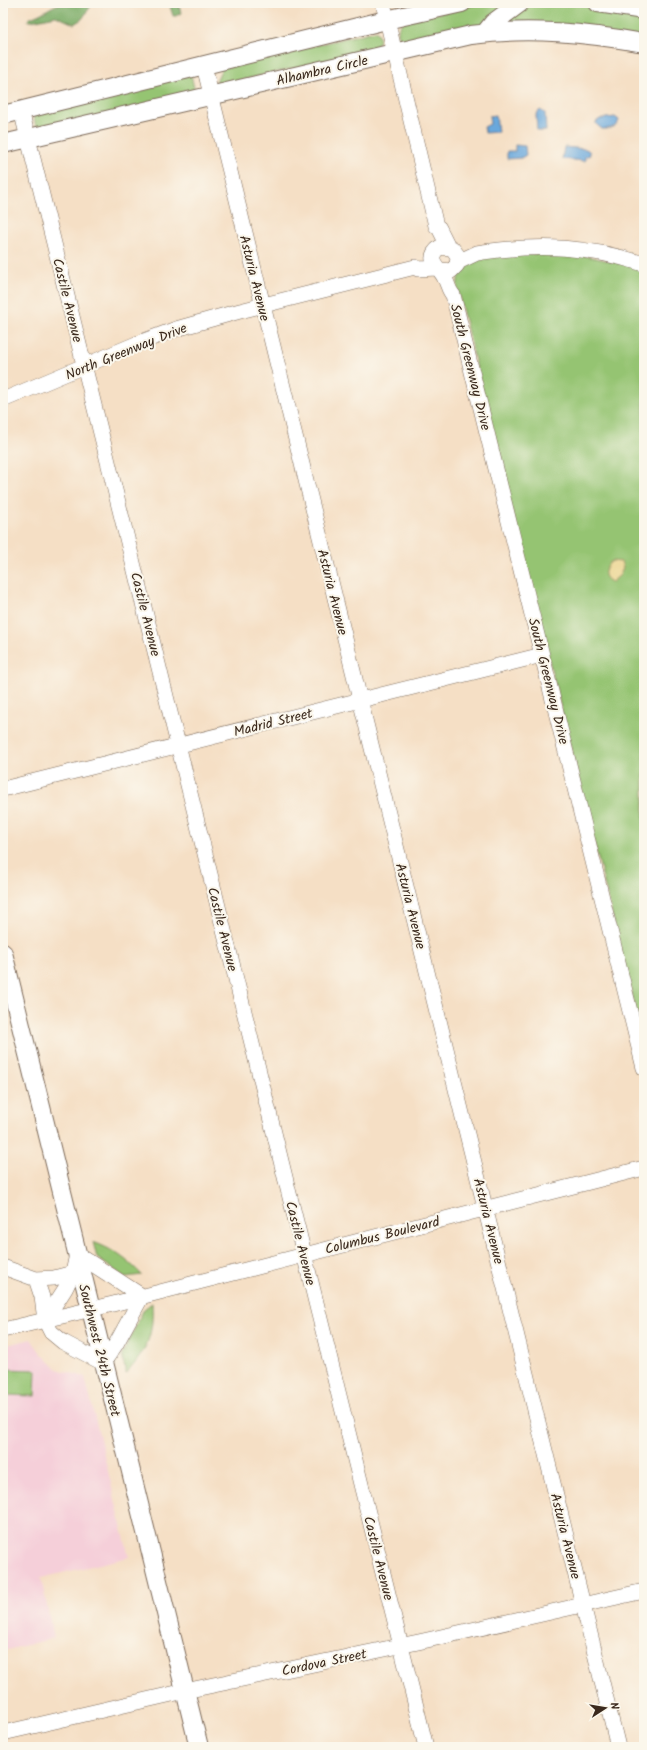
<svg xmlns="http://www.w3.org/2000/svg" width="647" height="1750" viewBox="0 0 647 1750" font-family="Kalam,sans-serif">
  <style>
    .built { fill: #f5cfd9 }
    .green { fill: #95c472; stroke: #687748 }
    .forest { fill: #78aa64; stroke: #5a6a41 }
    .sand { fill: #eeda9e; stroke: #94825e }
    .water { fill: #6aa8dc; stroke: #52697d }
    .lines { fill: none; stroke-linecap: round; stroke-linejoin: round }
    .minor-casing { stroke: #7c6958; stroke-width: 16 }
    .tertiary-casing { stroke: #7c6958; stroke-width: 20 }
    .minor { stroke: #fff; stroke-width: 15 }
    .tertiary { stroke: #fff; stroke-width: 18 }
    .labels { text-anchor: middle; stroke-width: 4; stroke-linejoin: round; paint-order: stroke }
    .street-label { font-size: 14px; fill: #3b2a1e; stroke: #fbf7ec }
  </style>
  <rect width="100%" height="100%" fill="#fbf7ec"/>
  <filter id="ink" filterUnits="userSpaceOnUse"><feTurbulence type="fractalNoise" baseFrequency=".025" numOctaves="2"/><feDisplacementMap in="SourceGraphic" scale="8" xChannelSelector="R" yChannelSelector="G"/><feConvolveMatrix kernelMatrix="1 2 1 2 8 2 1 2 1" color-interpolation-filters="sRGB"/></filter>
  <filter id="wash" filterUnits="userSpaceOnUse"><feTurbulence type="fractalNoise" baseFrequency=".012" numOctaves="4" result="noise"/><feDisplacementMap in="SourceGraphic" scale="16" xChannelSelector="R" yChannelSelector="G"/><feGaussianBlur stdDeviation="0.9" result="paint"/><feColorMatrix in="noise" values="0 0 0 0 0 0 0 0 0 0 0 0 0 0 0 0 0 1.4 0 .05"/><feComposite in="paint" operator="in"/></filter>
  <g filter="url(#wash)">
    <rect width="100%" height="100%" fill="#f5dfc5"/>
    <path class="built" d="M 31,1339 L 41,1353 L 57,1369 L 85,1377 L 129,1557 L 41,1578 L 54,1638 L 3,1651 L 3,1346 Z"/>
    <path class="green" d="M 484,3 L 514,3 L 485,25 L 404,42 C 396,37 396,27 404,21 Z
      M 531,3 L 592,5 L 644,15 L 644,38 L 507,27 L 506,22 Z
      M 375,31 L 378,33 L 380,40 L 375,49 L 216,86 L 217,79 L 222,68 Z
      M 191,75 L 196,96 L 37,134 L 33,112 Z
      M 566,252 L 644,268 L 644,1044 L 457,288 L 459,273 L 463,266 L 482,257 Z
      M 93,1242 C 113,1249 128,1260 142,1275 L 125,1277 L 97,1258 Z
      M 152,1303 C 154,1335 147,1350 126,1374 L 122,1355 L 144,1309 Z
      M 3,1369 L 36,1370 L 35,1396 L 3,1395 Z"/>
    <path class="forest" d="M 62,3 L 93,3 L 82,19 L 74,24 L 56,16 L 31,21 L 28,21 L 29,18 C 42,15 50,6 62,3 Z
      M 169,3 L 183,3 L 179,6 L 181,13 L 176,16 L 173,16 Z"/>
    <path class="sand" d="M 612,561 L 621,562 L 623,567 L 620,575 L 612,582 C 601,577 604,567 612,561 Z"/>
    <path class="water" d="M 540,110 L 545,113 L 546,131 L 537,131 L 536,114 Z
      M 496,115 L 498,132 L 485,133 L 484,127 L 490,124 L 489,116 Z
      M 615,117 L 619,120 C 617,128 609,129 602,129 L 596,124 L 596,122 L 600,119 Z
      M 515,145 L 525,146 L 526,155 L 521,158 L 507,159 L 507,151 L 515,151 Z
      M 564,147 L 586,149 L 589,151 L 590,155 L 585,157 L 585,161 L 562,159 Z"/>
  </g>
  <g filter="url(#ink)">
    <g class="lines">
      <g class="minor-casing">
        <path id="minor" d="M 383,3 L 436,226 L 439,228 L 448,246
          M 204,66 L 618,1747
          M 21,110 L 426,1747
          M 458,262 L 477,253 L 483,252 C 542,244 587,246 644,264
          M 440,270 L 451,271 L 457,265 L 458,256 L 452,248 L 440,247 C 424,259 439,267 444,277 C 448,283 448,290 453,295 L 644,1068
          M 3,400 L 136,344 L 176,329 L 240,311 L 415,267 L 418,269 L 436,268
          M 3,789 L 542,655
          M 3,1267 L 36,1279 L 54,1278 L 73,1273
          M 36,1279 L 42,1297 L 45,1320 L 51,1332 L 63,1342 L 103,1363 L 116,1344 L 142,1296 L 77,1254 L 73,1273 L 65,1289 L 45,1320
          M 3,1330 L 113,1304 L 644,1168
          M 3,1733 L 185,1691 L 423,1641 L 644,1591"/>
      </g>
      <g class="tertiary-casing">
        <path id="tertiary" d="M 598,3 L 644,10
          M 485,33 L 493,23 L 520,3
          M 3,115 L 386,20 L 462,3
          M 3,144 L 471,35 C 529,27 587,33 644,43
          M 3,953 L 199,1747"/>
      </g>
      <use href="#minor" class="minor"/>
      <use href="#tertiary" class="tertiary"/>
    </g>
  </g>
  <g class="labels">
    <g class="street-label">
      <text transform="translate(322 70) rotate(-13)" y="5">Alhambra Circle</text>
      <text transform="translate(255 278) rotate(76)" y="5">Asturia Avenue</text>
      <text transform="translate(68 300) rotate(76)" y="5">Castile Avenue</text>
      <text transform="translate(126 351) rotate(-22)" y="5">North Greenway Drive</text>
      <text transform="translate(471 367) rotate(76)" y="5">South Greenway Drive</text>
      <text transform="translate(333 592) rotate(76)" y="5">Asturia Avenue</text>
      <text transform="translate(146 614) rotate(76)" y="5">Castile Avenue</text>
      <text transform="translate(549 681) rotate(76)" y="5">South Greenway Drive</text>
      <text transform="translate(273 722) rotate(-14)" y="5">Madrid Street</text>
      <text transform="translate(411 906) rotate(76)" y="5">Asturia Avenue</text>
      <text transform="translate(223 929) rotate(76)" y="5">Castile Avenue</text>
      <text transform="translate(489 1221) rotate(76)" y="5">Asturia Avenue</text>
      <text transform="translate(382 1235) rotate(-14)" y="5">Columbus Boulevard</text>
      <text transform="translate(301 1243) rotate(76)" y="5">Castile Avenue</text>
      <text transform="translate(100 1350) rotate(76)" y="5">Southwest 24th Street</text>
      <text transform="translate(566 1536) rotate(76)" y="5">Asturia Avenue</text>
      <text transform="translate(379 1558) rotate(76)" y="5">Castile Avenue</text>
      <text transform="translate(324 1662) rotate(-12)" y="5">Cordova Street</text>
    </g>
  </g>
  <rect width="647" height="1750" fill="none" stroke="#fbf7ec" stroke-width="16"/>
  <g transform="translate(605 1708) rotate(78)" stroke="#fbf7ec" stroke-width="3" paint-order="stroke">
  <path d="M0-3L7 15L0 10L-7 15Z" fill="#3b2a1e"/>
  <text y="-6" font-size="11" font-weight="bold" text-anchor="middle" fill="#3b2a1e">N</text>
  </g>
</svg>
